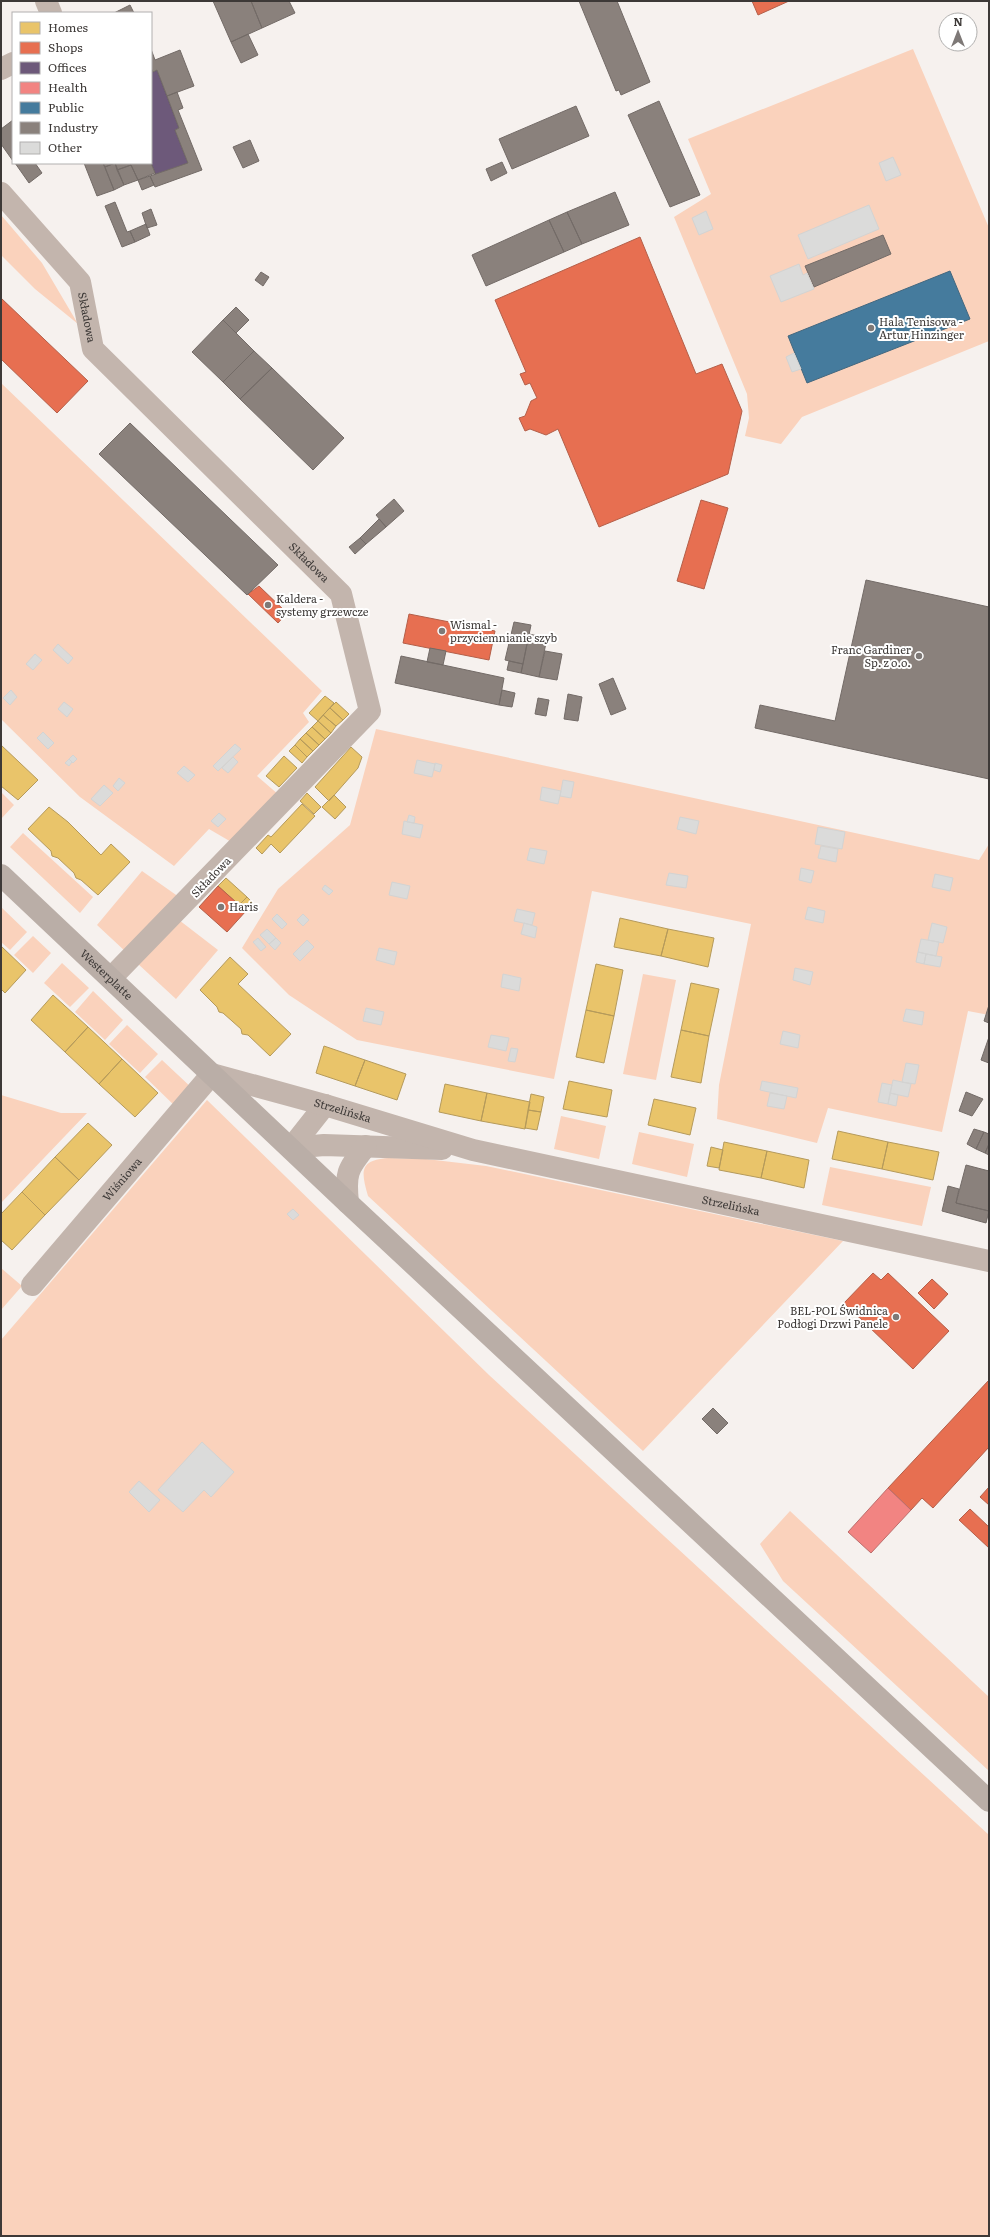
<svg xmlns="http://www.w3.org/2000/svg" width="990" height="2237" viewBox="0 0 990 2237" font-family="Literata,serif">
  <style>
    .green { fill: #fad2bc }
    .homes { fill: #e9c46a; stroke: #b59a5b }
    .shops { fill: #e76f51; stroke: #b45f49 }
    .offices { fill: #6d597a; stroke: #5f4f66 }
    .health { fill: #f28482; stroke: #bc6e6c }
    .public { fill: #457b9d; stroke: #43677e }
    .industry { fill: #8a817c; stroke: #736b67 }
    .building { fill: #dbdbda; stroke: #d3d3d2 }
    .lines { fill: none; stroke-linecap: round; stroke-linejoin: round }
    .minor { stroke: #c3b5ad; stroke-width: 22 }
    .major { stroke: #baaea7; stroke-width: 22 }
    .poi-dot { fill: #7e7977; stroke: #fff; stroke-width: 1.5 }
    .labels { text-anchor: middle; stroke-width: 4; stroke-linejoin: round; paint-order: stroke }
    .street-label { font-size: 11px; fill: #3d3937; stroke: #fff }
    .poi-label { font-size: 11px; fill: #3d3937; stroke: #fff; text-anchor: start }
  </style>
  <rect width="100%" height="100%" fill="#f6f1ee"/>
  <path class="green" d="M 913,49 L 989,228 L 989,341 L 802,417 L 781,444 L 745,436 L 749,418 L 747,394 L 674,217 L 711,194 L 688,139 Z
    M 1,215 L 42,263 L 78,324 L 35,289 L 1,255 Z
    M 1,383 L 322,691 L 303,713 L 309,722 L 257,776 L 279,795 L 233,843 L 209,829 L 174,866 L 80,797 L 1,719 Z
    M 376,729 L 979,860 L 989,844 L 989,1015 L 968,1011 L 942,1132 L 828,1108 L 817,1143 L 717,1119 L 719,1085 L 751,924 L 592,891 L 554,1079 L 357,1040 L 289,995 L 242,948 L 278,889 L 350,825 Z
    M 1,792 L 14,805 L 1,819 Z
    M 23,833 L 93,897 L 80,913 L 10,847 Z
    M 142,871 L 179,897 L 126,952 L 97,925 Z
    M 1,907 L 27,932 L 10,950 L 1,942 Z
    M 179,920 L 218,950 L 176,999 L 137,963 Z
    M 33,936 L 51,953 L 33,973 L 14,955 Z
    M 62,963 L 89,988 L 70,1007 L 44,983 Z
    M 643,974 L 676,980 L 656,1080 L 623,1074 Z
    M 93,991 L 123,1020 L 105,1040 L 75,1012 Z
    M 127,1025 L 158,1054 L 140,1073 L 109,1044 Z
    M 162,1060 L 193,1089 L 177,1108 L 145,1077 Z
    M 1,1095 L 61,1113 L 87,1113 L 1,1203 Z
    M 207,1100 L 489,1375 L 989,1835 L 989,2236 L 1,2236 L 1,1340 Z
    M 561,1116 L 606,1126 L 599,1159 L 554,1149 Z
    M 639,1132 L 694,1144 L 687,1177 L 632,1164 Z
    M 388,1158 L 426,1159 L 486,1166 L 843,1241 L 643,1451 L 368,1196 C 361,1172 359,1160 388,1158 Z
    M 830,1167 L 931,1187 L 922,1226 L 822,1205 Z
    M 1,1268 L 22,1286 L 1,1310 Z
    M 790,1511 L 989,1697 L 989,1771 L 783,1581 L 760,1544 Z"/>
  <path class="homes" d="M 325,696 L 334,703 L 318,721 L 309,713 Z
    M 336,702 L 349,714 L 343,720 L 330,708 Z
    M 330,708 L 343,720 L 336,726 L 323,715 Z
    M 323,715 L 336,726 L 331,733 L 318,721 Z
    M 318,721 L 331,733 L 325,739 L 312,727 Z
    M 312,727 L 325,739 L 319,745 L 306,733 Z
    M 306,733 L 319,745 L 313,751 L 300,739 Z
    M 300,739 L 313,751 L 307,757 L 295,745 Z
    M 1,745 L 38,780 L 18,800 L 1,786 Z
    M 295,745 L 307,757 L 302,763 L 289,751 Z
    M 351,747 L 362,757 L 358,768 L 329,801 L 315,787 Z
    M 284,756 L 297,768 L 279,787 L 266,776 Z
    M 307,793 L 321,807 L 314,814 L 300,801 Z
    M 334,795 L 346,807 L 335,819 L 322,807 Z
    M 302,804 L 315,816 L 280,853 L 271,844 L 262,854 L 256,848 L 268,835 L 271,837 Z
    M 49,807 L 68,822 L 101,855 L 111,844 L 130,862 L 98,895 L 81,880 L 76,878 L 74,873 L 58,858 L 52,856 L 51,851 L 28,829 Z
    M 226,878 L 247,897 L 239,905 L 218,886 Z
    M 247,897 L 253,903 L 246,911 L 239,905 Z
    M 620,918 L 668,929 L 661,956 L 614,947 Z
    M 668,929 L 714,938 L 708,967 L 661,956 Z
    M 1,946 L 26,970 L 5,993 L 1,989 Z
    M 230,957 L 248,974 L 238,984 L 291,1034 L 270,1056 L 248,1035 L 242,1034 L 241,1029 L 223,1013 L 219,1012 L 217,1007 L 200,990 Z
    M 596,964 L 623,970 L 614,1016 L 586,1010 Z
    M 691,983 L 719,989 L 709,1036 L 681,1030 Z
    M 53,995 L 88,1027 L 65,1052 L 31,1020 Z
    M 586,1010 L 614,1016 L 604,1063 L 576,1057 Z
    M 88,1027 L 122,1059 L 99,1084 L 65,1052 Z
    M 681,1030 L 709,1036 L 701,1083 L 671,1077 Z
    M 324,1046 L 365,1060 L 355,1086 L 316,1073 Z
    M 122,1059 L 158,1093 L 135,1117 L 99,1084 Z
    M 365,1060 L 406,1074 L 397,1100 L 355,1086 Z
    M 569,1081 L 612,1090 L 607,1117 L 563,1109 Z
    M 445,1084 L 487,1093 L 481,1121 L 439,1112 Z
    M 487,1093 L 530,1102 L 525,1129 L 481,1121 Z
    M 531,1094 L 544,1097 L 541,1112 L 528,1110 Z
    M 654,1099 L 696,1108 L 690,1135 L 648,1125 Z
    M 528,1110 L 541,1112 L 537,1130 L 525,1128 Z
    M 88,1123 L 112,1145 L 79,1180 L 55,1157 Z
    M 838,1131 L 888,1142 L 882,1169 L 832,1159 Z
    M 724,1142 L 767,1151 L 761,1178 L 719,1170 Z
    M 888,1142 L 939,1152 L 933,1180 L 882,1169 Z
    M 711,1147 L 723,1150 L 719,1168 L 707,1166 Z
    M 767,1151 L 809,1160 L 804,1188 L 761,1178 Z
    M 55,1157 L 79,1180 L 45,1215 L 22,1192 Z
    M 22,1192 L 45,1215 L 12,1250 L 1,1240 L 1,1214 Z"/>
  <path class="shops" d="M 752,1 L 789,1 L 758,15 Z
    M 640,237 L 696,374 L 722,364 L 742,411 L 728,474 L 599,527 L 558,429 L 546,435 L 530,429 L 525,431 L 519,418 L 525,416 L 531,401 L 537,398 L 530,383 L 525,385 L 520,374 L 526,372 L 495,300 Z
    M 1,298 L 88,381 L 57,413 L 1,359 Z
    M 701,500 L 728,508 L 704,589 L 677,581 Z
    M 259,586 L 287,613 L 278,623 L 248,594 Z
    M 409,614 L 495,631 L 489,660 L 403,643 Z
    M 218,886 L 246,911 L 227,932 L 199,907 Z
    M 873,1273 L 881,1280 L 888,1273 L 949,1331 L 913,1369 L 844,1303 Z
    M 932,1279 L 948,1294 L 934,1309 L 918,1293 Z
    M 989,1380 L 989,1447 L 933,1508 L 922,1498 L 911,1510 L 888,1488 Z
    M 989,1487 L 989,1505 L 980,1497 Z
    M 970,1509 L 989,1527 L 989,1548 L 959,1520 Z"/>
  <path class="offices" d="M 151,68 L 153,72 L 157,70 L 179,128 L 175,130 L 188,163 L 156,175 L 151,163 Z"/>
  <path class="health" d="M 888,1488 L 911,1510 L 871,1553 L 848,1532 Z"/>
  <path class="public" d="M 950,271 L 970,319 L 807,383 L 788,336 Z"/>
  <path class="industry" d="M 213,1 L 251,1 L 262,28 L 231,42 Z
    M 251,1 L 289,1 L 295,13 L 262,28 Z
    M 579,1 L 617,1 L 650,82 L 621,95 L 619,90 L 616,91 Z
    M 130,5 L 134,13 L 114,13 Z
    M 248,34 L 258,55 L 241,63 L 231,42 Z
    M 151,49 L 155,60 L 180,50 L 194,86 L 167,96 L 157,70 L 153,72 L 151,68 Z
    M 177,92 L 183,108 L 178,110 L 202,170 L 155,187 L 150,176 L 188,163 L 175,130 L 179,128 L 167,96 Z
    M 659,101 L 700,195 L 670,207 L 628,115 Z
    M 576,106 L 589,136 L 512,169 L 499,139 Z
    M 13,120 L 13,161 L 1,144 L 1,129 Z
    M 250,140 L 259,161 L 243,168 L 233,147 Z
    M 502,162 L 507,173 L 491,181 L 486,169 Z
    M 15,163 L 35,163 L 42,173 L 29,183 Z
    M 84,163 L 103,163 L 114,190 L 97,196 Z
    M 103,163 L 151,163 L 155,173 L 138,180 L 131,165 L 117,170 L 115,163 L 105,167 Z
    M 115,163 L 124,185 L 114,190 L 105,167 Z
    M 131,165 L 138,180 L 124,185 L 117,170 Z
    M 150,176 L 154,185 L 142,190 L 138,180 Z
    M 615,192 L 629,225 L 582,244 L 567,212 Z
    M 115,202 L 127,232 L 130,231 L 135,242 L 122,247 L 105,206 Z
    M 151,209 L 157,225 L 147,228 L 142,213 Z
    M 567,212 L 582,244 L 564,252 L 549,220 Z
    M 549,220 L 564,252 L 486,286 L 472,255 Z
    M 146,224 L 150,235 L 135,242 L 130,231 Z
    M 883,235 L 891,254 L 814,287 L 805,266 Z
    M 261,272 L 269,277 L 263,286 L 255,280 Z
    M 236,307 L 249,320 L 236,333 L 223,320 Z
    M 223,320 L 254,351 L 223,382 L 192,352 Z
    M 254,351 L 272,368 L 240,399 L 223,382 Z
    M 272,368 L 344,438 L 313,470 L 240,399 Z
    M 130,423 L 278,565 L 247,595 L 99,454 Z
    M 394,499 L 404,511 L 386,527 L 376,515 Z
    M 379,519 L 386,527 L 366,544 L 360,538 Z
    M 360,538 L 366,544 L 355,554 L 349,547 Z
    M 866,580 L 989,607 L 989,779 L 755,728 L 760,705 L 835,721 Z
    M 514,622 L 531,625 L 523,664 L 505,660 Z
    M 529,634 L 547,638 L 539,677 L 521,673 Z
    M 430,648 L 446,651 L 443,665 L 427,662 Z
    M 545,651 L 562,654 L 557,680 L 539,677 Z
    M 401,656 L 504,678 L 499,705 L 395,683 Z
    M 509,661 L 523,664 L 521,673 L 507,670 Z
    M 613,678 L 626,709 L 611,715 L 599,684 Z
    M 502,690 L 515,693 L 512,707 L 499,705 Z
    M 568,694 L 582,697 L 578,721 L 564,719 Z
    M 538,698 L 549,700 L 546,716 L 535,714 Z
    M 989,1005 L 989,1023 L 984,1021 Z
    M 989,1037 L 989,1063 L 981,1060 Z
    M 966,1092 L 983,1099 L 972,1116 L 959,1111 Z
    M 974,1129 L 984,1132 L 976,1149 L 967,1144 Z
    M 984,1132 L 989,1134 L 989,1144 L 985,1153 L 976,1149 Z
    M 989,1144 L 989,1155 L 985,1153 Z
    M 966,1165 L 989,1171 L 989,1211 L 956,1203 Z
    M 948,1186 L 959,1189 L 956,1203 L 989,1211 L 986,1223 L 942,1211 Z
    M 713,1408 L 728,1423 L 717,1434 L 702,1419 Z"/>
  <path class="building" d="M 893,157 L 901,175 L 886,181 L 879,163 Z
    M 869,205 L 879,229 L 808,259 L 798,235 Z
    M 706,211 L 713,229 L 699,235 L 692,218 Z
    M 799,264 L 803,275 L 807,273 L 814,289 L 781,302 L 770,276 Z
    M 794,353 L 801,369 L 792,372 L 786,357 Z
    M 58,644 L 73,658 L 68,664 L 53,650 Z
    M 35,654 L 42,660 L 33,670 L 26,664 Z
    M 11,690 L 17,697 L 10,705 L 3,698 Z
    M 64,702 L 73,709 L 67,717 L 58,709 Z
    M 43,732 L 54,743 L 48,749 L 37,738 Z
    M 235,744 L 241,749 L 218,771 L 213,766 Z
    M 73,755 L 77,759 L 73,763 L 69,759 Z
    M 233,757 L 238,762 L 228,773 L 222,768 Z
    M 69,759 L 72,762 L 69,766 L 65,763 Z
    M 417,760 L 435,764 L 432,777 L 414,773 Z
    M 435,763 L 442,765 L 440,772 L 434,770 Z
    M 184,766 L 195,775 L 188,782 L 177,773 Z
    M 119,778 L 125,783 L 118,791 L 113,786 Z
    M 563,780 L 574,782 L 571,798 L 560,796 Z
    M 104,785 L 113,793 L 100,806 L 91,799 Z
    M 542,787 L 561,791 L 558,804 L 540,800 Z
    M 219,813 L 226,819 L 218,827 L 211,821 Z
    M 409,815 L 415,817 L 414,823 L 407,822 Z
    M 680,817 L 699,821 L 696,834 L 677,829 Z
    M 404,821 L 423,825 L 420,838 L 402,834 Z
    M 818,827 L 845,832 L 842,849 L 815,844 Z
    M 821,846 L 838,849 L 836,862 L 818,858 Z
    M 530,848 L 547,851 L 544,864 L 527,860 Z
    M 801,868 L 814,871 L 811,883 L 799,880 Z
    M 669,873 L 688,876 L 686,888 L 666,885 Z
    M 935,874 L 953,878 L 950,891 L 932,887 Z
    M 392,882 L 410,886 L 407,899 L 389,895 Z
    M 325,885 L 333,891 L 329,895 L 322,889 Z
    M 808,907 L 825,911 L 823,923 L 805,919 Z
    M 517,909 L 535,913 L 532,925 L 514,921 Z
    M 277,914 L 287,924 L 282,929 L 272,919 Z
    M 303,914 L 309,920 L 303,926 L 297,920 Z
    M 524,923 L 537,927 L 535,938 L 521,934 Z
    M 932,923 L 947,927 L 943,943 L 928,940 Z
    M 267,929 L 276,938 L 269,944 L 260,935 Z
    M 258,938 L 266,947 L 261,951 L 253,942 Z
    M 276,938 L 281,943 L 275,950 L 269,944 Z
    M 921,939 L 939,942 L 936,956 L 918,952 Z
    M 307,940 L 314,947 L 300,961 L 293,954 Z
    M 379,948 L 397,952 L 394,965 L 376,960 Z
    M 918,952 L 926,954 L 924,964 L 916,962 Z
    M 926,954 L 942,957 L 940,967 L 924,964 Z
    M 795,968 L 813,972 L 810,985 L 793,980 Z
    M 503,974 L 521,978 L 519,991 L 501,987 Z
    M 366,1008 L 384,1012 L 381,1025 L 363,1021 Z
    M 906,1009 L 924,1012 L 922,1025 L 903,1021 Z
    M 783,1031 L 800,1035 L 798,1048 L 780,1044 Z
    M 491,1035 L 509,1038 L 506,1051 L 488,1047 Z
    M 511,1048 L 518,1049 L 515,1062 L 508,1061 Z
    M 906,1063 L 919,1065 L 915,1084 L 902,1082 Z
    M 893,1080 L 911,1084 L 908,1097 L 890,1093 Z
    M 762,1081 L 798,1088 L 796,1098 L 760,1090 Z
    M 882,1083 L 892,1085 L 888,1104 L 878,1102 Z
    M 770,1093 L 787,1096 L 784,1109 L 767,1106 Z
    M 890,1093 L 898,1095 L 896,1106 L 888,1104 Z
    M 293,1209 L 299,1215 L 293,1220 L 287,1214 Z
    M 202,1442 L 234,1472 L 211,1497 L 204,1490 L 183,1512 L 158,1490 Z
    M 139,1481 L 160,1500 L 149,1512 L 129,1492 Z"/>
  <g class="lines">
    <g class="minor">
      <path d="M 46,1 L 51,13"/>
      <path d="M 1,69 L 13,63"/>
      <path id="s1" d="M 1,193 L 80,282 L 93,349 L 341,594 L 370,711 L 111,978"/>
      <path d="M 291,1148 L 324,1145 L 442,1149"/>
      <path d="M 291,1148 L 325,1105"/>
      <path d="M 348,1203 C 345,1174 347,1169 366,1146"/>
      <path id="s2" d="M 32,1285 L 212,1074 L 325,1105 L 473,1150 L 989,1261"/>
    </g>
    <path class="major" id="s3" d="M 1,875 L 348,1203 L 989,1801"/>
  </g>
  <g class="poi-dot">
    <circle cx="871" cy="328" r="4"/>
    <circle cx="268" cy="605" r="4"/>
    <circle cx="442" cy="631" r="4"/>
    <circle cx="919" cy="656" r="4"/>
    <circle cx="221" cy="907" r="4"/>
    <circle cx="896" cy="1317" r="4"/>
  </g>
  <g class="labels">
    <g class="street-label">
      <text dy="4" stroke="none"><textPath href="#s1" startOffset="155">Składowa</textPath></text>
      <text dy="4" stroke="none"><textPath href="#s1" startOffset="491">Składowa</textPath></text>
      <text transform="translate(211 877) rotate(-46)" y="4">Składowa</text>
      <text dy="4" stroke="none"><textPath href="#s3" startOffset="145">Westerplatte</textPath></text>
      <text dy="4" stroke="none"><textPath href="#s2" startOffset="413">Strzelińska</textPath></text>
      <text dy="4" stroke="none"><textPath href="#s2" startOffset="139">Wiśniowa</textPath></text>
      <text dy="4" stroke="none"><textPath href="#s2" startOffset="813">Strzelińska</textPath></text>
    </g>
    <g class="poi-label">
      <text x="879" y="326">Hala Tenisowa -<tspan x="879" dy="13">Artur Hinzinger</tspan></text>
      <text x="276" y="603">Kaldera -<tspan x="276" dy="13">systemy grzewcze</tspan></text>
      <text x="450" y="629">Wismal -<tspan x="450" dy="13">przyciemnianie szyb</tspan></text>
      <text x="911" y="654" text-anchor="end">Franc Gardiner<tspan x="911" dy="13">Sp. z o.o.</tspan></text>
      <text x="229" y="911">Haris</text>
      <text x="888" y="1315" text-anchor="end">BEL-POL Świdnica<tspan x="888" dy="13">Podłogi Drzwi Panele</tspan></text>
    </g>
  </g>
  <rect width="990" height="2237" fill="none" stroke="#3d3937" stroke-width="4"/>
  <rect x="12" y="12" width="140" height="152" fill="#ffffff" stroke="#b1b0af"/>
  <rect x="20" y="22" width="20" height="12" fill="#e9c46a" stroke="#b1b0af"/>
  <text x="48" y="32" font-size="12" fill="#3d3937">Homes</text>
  <rect x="20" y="42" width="20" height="12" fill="#e76f51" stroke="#b1b0af"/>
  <text x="48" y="52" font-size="12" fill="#3d3937">Shops</text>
  <rect x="20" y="62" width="20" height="12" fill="#6d597a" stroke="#b1b0af"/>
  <text x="48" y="72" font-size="12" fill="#3d3937">Offices</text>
  <rect x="20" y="82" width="20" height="12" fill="#f28482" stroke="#b1b0af"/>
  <text x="48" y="92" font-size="12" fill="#3d3937">Health</text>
  <rect x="20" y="102" width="20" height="12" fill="#457b9d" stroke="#b1b0af"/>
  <text x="48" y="112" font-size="12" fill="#3d3937">Public</text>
  <rect x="20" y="122" width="20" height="12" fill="#8a817c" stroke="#b1b0af"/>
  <text x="48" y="132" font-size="12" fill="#3d3937">Industry</text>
  <rect x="20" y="142" width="20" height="12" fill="#dbdbda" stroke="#b1b0af"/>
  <text x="48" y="152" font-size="12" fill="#3d3937">Other</text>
  <g transform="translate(958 32)"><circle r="19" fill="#ffffff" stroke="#b1b0af"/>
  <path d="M0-3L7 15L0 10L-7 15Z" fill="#7e7977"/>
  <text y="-6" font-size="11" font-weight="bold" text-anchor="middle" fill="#3d3937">N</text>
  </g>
</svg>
